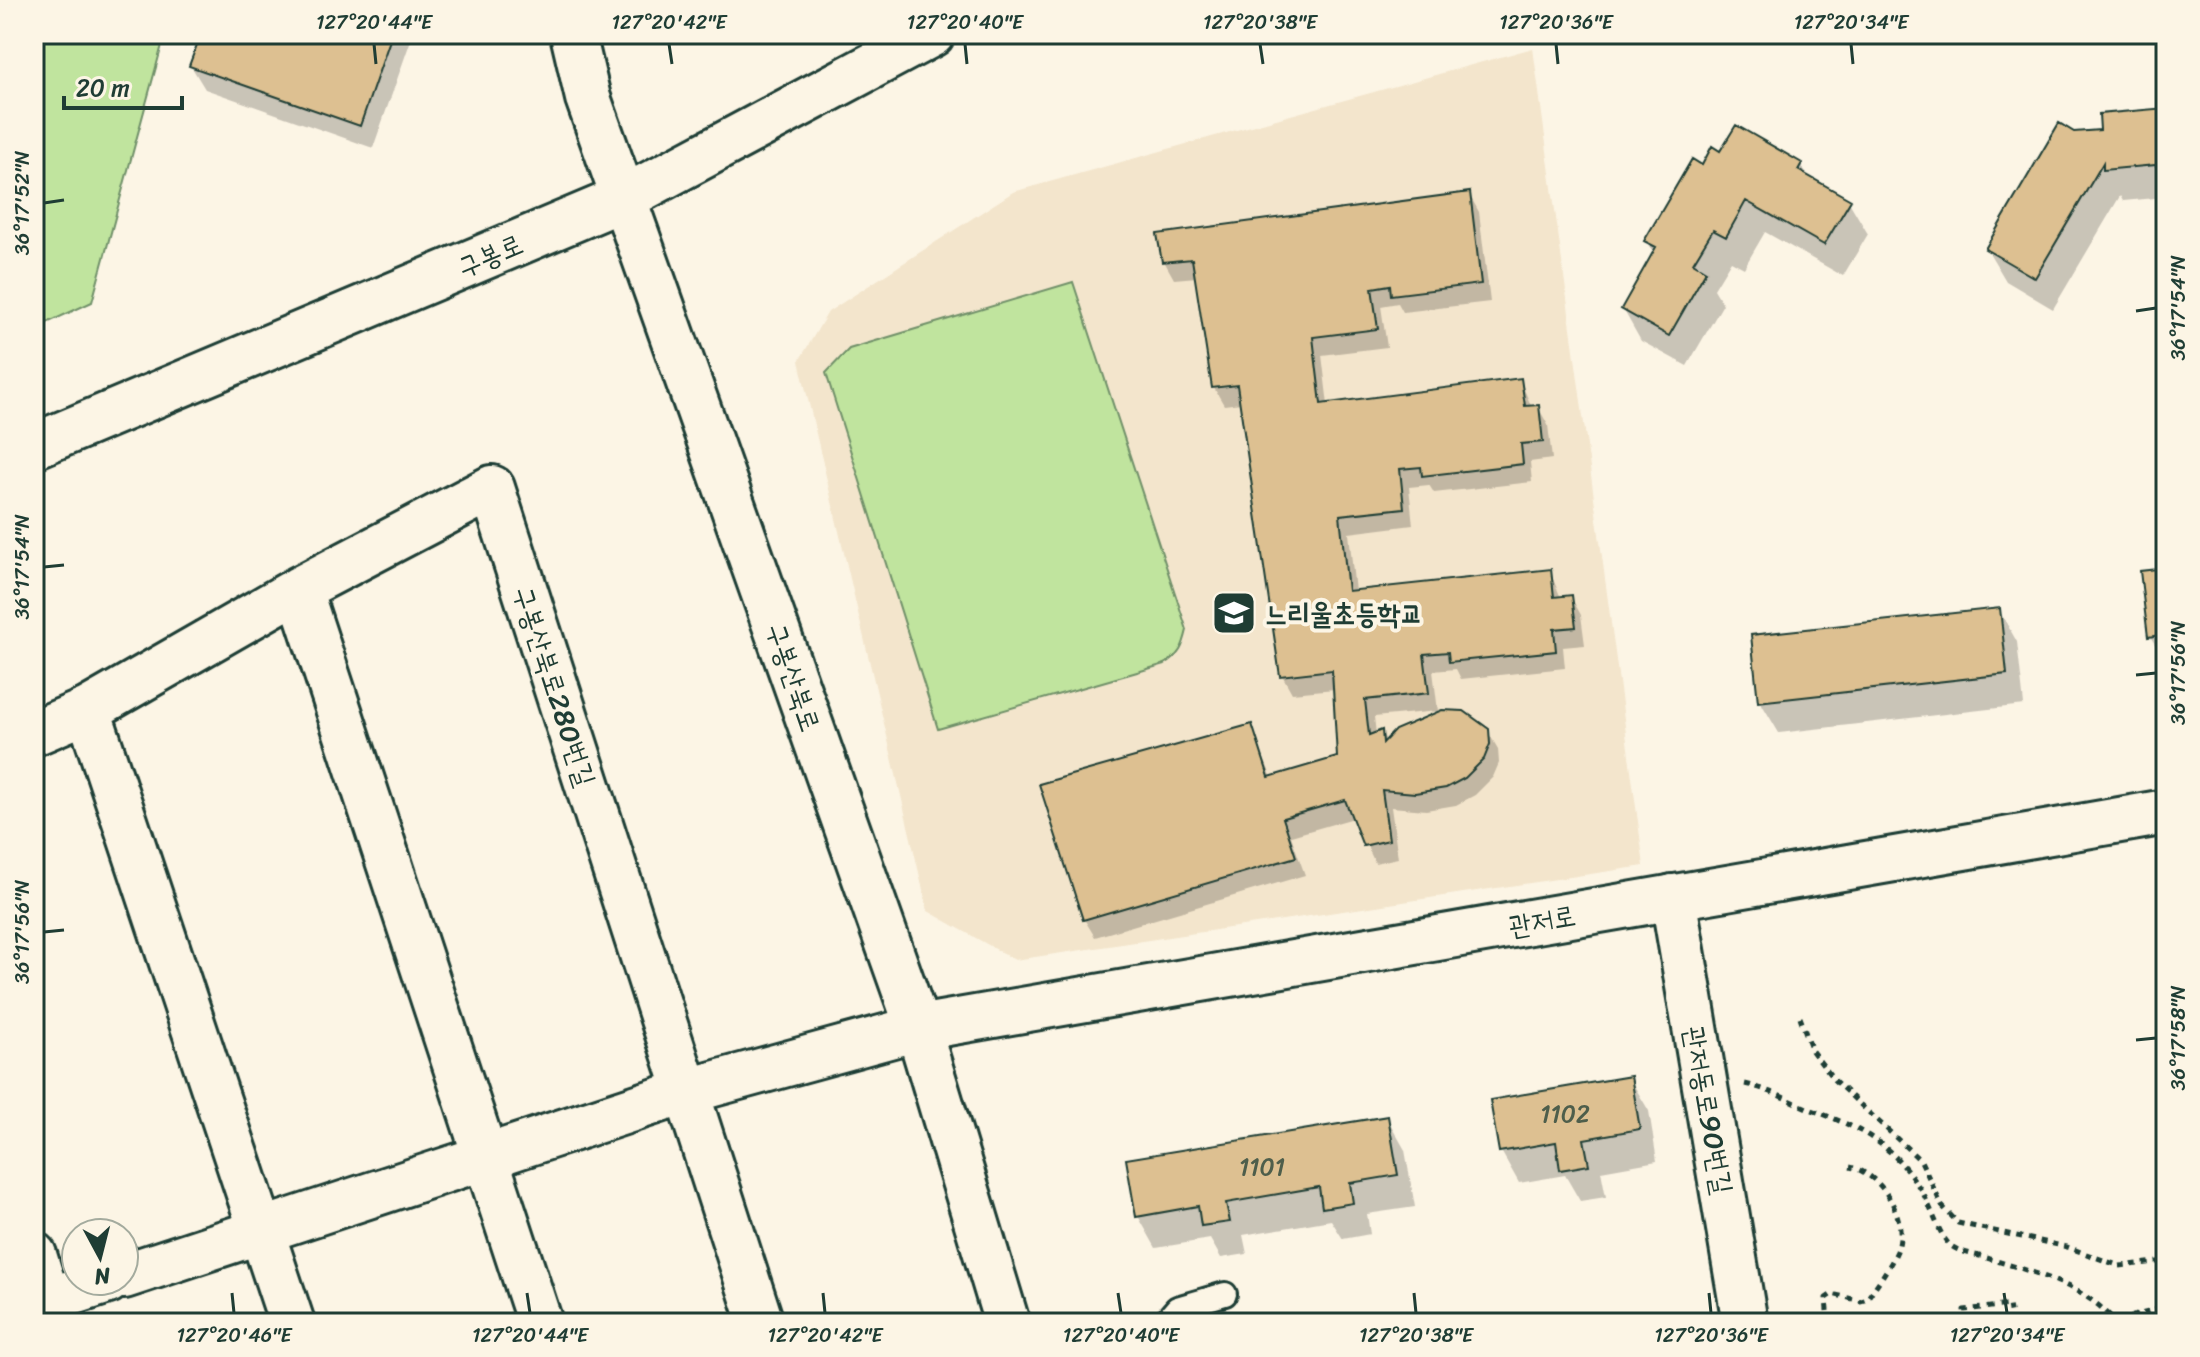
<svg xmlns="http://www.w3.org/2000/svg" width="2200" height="1357" viewBox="0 0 2200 1357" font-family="Sriracha,'Poor Story',sans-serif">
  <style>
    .built { fill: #f3e5cc }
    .green { fill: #c0e49e; stroke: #709069; stroke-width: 2 }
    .shadow { fill: #0003 }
    .building { fill: #ddc091; stroke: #1f3d34; stroke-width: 2 }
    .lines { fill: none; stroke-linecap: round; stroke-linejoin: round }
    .service-casing { stroke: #1f3d34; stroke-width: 28 }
    .minor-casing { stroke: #1f3d34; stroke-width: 50 }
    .tertiary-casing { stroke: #1f3d34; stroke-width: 50 }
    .secondary-casing { stroke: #1f3d34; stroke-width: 50 }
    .path { stroke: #1f3d34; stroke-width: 5; stroke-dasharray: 6 6; stroke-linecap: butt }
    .service { stroke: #fcf5e5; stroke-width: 22 }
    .minor { stroke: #fcf5e5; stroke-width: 44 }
    .tertiary { stroke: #fcf5e5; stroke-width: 44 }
    .secondary { stroke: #fcf5e5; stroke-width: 44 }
    .ticks { fill: none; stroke: #1f3d34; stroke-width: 3 }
    .labels { text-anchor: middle; stroke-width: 8; stroke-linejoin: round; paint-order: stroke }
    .number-label { font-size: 24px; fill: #4e5e4b }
    .street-label { font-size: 28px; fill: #1f3d34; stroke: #fcf5e5 }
    .poi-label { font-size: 28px; font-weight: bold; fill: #1f3d34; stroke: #fcf5e5; text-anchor: start }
    .neatline { fill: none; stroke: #1f3d34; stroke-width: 3 }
    .ticks-label { font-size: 20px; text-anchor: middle; fill: #1f3d34 }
  </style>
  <rect width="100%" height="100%" fill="#fcf5e5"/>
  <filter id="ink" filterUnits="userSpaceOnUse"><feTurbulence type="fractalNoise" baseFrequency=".0125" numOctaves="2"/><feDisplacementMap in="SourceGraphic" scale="16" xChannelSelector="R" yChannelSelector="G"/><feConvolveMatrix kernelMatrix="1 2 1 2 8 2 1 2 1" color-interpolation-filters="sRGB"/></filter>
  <g filter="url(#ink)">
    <path class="built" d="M 1533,48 L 1644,866 L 1015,960 L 928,911 L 799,361 L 828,312 L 1013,192 Z"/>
    <path class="green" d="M 34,34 L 165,34 L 92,302 L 34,329 Z
      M 1073,282 L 1187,630 C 1183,647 1180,655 1165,664 L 938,729 L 826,373 L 849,349 Z"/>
    <path class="shadow" d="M 203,34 L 413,34 L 373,148 L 205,89 L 191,66 Z
      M 2166,110 L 2166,197 L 2123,201 L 2120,196 L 2053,309 L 2006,281 L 1987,249 L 2073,134 L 2102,131 Z
      M 1721,154 L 1801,164 L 1809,179 L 1849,202 L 1868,234 L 1843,276 L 1765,232 L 1744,268 L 1731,261 L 1714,289 L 1723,304 L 1687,366 L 1641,341 L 1623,309 L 1654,254 L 1646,241 L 1703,167 Z
      M 1469,194 L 1479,212 L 1490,302 L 1403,312 L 1398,303 L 1381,306 L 1387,347 L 1322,355 L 1328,405 L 1520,380 L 1532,408 L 1538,407 L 1548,425 L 1552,459 L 1530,462 L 1532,482 L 1434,493 L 1429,485 L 1409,487 L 1413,525 L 1349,533 L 1355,592 L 1550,572 L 1561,598 L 1571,597 L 1581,615 L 1585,645 L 1563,647 L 1565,668 L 1461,679 L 1456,669 L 1433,671 L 1438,711 L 1374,717 L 1376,734 L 1381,732 L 1387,742 L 1487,730 L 1498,749 L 1499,763 L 1493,777 L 1475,795 L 1456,805 L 1426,810 L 1391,807 L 1398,858 L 1375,863 L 1354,818 L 1291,836 L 1305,875 L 1095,937 L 1084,919 L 1251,727 L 1272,778 L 1340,758 L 1335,689 L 1292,693 L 1282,675 L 1241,403 L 1224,405 L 1214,388 L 1197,277 L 1174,279 L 1164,261 Z
      M 2166,570 L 2166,663 L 2150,636 Z
      M 1999,610 L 2017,642 L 2024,705 L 1779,733 L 1760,701 Z
      M 1630,1079 L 1649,1111 L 1657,1161 L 1601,1171 L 1606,1197 L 1580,1201 L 1565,1175 L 1519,1183 L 1501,1151 Z
      M 1387,1118 L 1405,1150 L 1415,1207 L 1367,1214 L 1370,1234 L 1343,1239 L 1331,1220 L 1243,1235 L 1247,1254 L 1221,1258 L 1210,1239 L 1156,1248 L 1138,1216 Z"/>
    <path class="building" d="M 201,34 L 392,34 L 360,126 L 189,66 Z
      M 2166,108 L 2166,164 L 2103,170 L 2103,163 L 2035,278 L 1985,249 L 2059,123 L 2074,132 L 2100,130 L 2099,114 Z
      M 1736,125 L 1802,163 L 1798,170 L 1851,200 L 1824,245 L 1746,201 L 1726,237 L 1713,230 L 1693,263 L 1706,271 L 1669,336 L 1621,309 L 1656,247 L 1644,241 L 1692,159 L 1702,165 L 1712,146 L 1720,151 Z
      M 1470,192 L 1481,284 L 1391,295 L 1390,285 L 1372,288 L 1378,329 L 1313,337 L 1321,404 L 1521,378 L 1525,406 L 1539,405 L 1543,442 L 1521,444 L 1523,464 L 1422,476 L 1421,467 L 1400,469 L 1404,508 L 1340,515 L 1348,591 L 1551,569 L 1554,597 L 1572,595 L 1576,627 L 1554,629 L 1556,651 L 1449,662 L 1448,652 L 1424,654 L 1429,693 L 1365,700 L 1369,735 L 1382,730 L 1383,743 L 1395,730 L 1442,710 L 1464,711 L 1489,729 L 1490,744 L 1484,759 L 1465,778 L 1446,788 L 1415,793 L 1382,790 L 1389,840 L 1363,846 L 1345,800 L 1283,818 L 1296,857 L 1083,920 L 1039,784 L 1252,724 L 1269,777 L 1337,757 L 1332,670 L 1280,676 L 1237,385 L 1212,388 L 1192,259 L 1162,262 L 1157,234 Z
      M 2166,568 L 2166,634 L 2148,637 L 2140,571 Z
      M 2000,608 L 2007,674 L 1758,702 L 1751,635 Z
      M 1631,1076 L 1640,1129 L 1584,1139 L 1589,1165 L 1560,1170 L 1556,1142 L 1499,1152 L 1490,1100 Z
      M 1388,1116 L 1398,1175 L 1350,1183 L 1353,1203 L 1322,1208 L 1319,1187 L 1226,1203 L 1230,1222 L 1201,1226 L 1198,1206 L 1136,1217 L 1126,1159 Z"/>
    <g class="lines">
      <g class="service-casing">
        <path id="service" d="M 1164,1323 L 1177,1308 L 1225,1294"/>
      </g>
      <g class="minor-casing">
        <path id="minor" d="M 299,589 L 540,1323
          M 88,710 L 292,1323
          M 34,733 L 88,710 L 299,589 L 492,488 L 761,1323
          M 1673,897 L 1745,1323
          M 34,1255 L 48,1300
          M 124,1276 L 684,1092 L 918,1028
          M 34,1305 L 108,1281"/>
      </g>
      <g class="tertiary-casing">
        <path id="tertiary" d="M 918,1028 L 2166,812"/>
      </g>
      <g class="secondary-casing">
        <path id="secondary" d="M 573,34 L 588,98 L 918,1028 L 1007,1323
          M 34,446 L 624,198 L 932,34"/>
      </g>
      <path class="path" d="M 1800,1017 L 1812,1051 L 1834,1080 L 1921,1161 L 1942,1206 L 1958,1223 L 2067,1247 L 2120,1266 L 2166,1261
        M 1745,1084 C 1768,1089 1786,1099 1807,1108 C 1857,1127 1889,1140 1919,1187 C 1930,1202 1939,1236 1950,1245 C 1959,1253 1979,1255 1990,1259 C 2034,1272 2084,1286 2114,1320
        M 1828,1323 L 1826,1298 L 1832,1294 L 1861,1301 L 1867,1299 C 1877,1284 1890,1267 1897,1251 C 1910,1219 1881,1173 1850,1167
        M 1966,1323 L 1964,1310 L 2009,1305 L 2012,1323
        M 2108,1323 L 2166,1307"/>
      <use href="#service" class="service"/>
      <use href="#minor" class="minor"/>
      <use href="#tertiary" class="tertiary"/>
      <use href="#secondary" class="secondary"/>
    </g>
  </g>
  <path class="ticks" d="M 374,44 L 376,64M 669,44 L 672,64M 965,44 L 967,64M 1260,44 L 1263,64M 1556,44 L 1558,64M 1851,44 L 1853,64M 44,203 L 64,200M 2136,311 L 2156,308M 44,567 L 64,565M 2136,675 L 2156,673M 44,932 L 64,930M 2136,1040 L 2156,1038M 232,1293 L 234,1313M 527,1293 L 530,1313M 823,1293 L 825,1313M 1118,1293 L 1121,1313M 1414,1293 L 1416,1313M 1709,1293 L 1711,1313M 2004,1293 L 2007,1313"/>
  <defs>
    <g id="school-square" transform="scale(2.3)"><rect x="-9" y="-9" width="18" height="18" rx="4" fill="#1f3d34" stroke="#fcf5e5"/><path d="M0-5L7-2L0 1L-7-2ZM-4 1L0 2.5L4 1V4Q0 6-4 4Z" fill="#fff"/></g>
  </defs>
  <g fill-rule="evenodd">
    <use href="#school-square" x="1234" y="613"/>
  </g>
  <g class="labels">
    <g class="number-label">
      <text x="1565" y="1122">1102</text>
      <text x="1262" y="1175">1101</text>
    </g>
    <g class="street-label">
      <text transform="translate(490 255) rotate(-23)" y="10">구봉로</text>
      <text transform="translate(794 677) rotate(71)" y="10">구봉산북로</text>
      <text transform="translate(555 686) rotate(72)" y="10">구봉산북로280번길</text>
      <text transform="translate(1542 920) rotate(-10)" y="10">관저로</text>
      <text transform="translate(1709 1110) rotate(80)" y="10">관저동로90번길</text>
    </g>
    <g class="poi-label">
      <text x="1265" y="623">느리울초등학교</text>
    </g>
  </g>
  <rect width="2200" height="1357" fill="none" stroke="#fcf5e5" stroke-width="88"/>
  <g transform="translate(100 1257) rotate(173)"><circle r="38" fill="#fcf5e5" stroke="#a4ab9e" stroke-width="2"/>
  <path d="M0-6L14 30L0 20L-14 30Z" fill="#1f3d34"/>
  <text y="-12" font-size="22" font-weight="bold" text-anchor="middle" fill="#1f3d34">N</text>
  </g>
  <path d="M64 96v12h118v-12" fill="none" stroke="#1f3d34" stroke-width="4"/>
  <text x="76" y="96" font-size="24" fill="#1f3d34" stroke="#fcf5e5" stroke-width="6" paint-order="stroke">20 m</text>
  <rect x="44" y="44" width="2112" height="1269" class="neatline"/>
  <g class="ticks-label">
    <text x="374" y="29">127°20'44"E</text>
    <text x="669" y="29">127°20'42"E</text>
    <text x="965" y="29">127°20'40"E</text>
    <text x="1260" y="29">127°20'38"E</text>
    <text x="1556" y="29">127°20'36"E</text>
    <text x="1851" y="29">127°20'34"E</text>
    <text transform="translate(22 203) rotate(-90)" y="7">36°17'52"N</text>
    <text transform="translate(2178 308) rotate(-90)" y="7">36°17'54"N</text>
    <text transform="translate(22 567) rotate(-90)" y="7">36°17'54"N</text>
    <text transform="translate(2178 673) rotate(-90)" y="7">36°17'56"N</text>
    <text transform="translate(22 932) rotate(-90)" y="7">36°17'56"N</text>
    <text transform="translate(2178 1038) rotate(-90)" y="7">36°17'58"N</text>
    <text x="234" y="1342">127°20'46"E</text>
    <text x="530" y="1342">127°20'44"E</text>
    <text x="825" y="1342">127°20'42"E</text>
    <text x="1121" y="1342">127°20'40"E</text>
    <text x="1416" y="1342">127°20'38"E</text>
    <text x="1711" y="1342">127°20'36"E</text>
    <text x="2007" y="1342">127°20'34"E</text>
  </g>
</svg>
